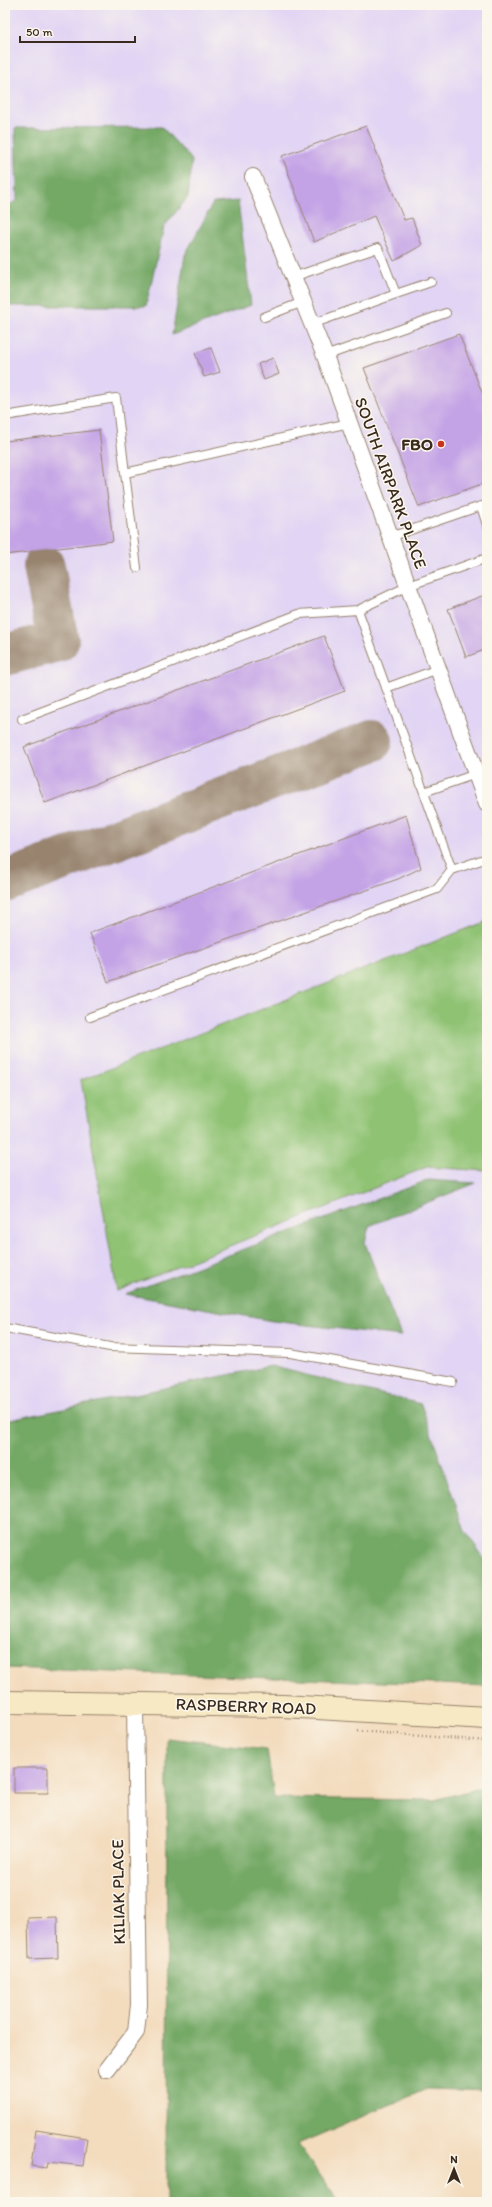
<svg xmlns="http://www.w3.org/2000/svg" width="492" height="2207" viewBox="0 0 492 2207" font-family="Itim,sans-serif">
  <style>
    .built { fill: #e1d4f4 }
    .green { fill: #8fc273; stroke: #657648 }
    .forest { fill: #73a865; stroke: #576942 }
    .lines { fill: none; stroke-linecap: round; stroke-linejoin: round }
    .taxiway { stroke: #97836e; stroke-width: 42 }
    .building { fill: #c3a2e6 }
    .lane-casing { stroke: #97836e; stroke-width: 10 }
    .street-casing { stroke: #97836e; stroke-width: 18 }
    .secondary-casing { stroke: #97836e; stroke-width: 24 }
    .path { stroke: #97836e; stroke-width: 2.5; stroke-dasharray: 1 3; stroke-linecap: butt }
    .lane { stroke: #fff; stroke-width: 8 }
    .street { stroke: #fff; stroke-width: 16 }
    .secondary { stroke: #f7e9c3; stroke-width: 22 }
    .poi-dot { fill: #c8321e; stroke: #fbf7ec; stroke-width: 1.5 }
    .labels { text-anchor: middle; stroke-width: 3; stroke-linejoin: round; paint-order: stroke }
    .poi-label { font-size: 17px; font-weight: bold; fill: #3b2a1e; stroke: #fbf7ec; text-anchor: end }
    .street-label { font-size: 17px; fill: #3b2a1e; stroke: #fbf7ec }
  </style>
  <rect width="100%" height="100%" fill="#fbf7ec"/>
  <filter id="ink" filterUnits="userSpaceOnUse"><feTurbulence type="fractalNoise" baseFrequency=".025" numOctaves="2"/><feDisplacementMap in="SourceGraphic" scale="8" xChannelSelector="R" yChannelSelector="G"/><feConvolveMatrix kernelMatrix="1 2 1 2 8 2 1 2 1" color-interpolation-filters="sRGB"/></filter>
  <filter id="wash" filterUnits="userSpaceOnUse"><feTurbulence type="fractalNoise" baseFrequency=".012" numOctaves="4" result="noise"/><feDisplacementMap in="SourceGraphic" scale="16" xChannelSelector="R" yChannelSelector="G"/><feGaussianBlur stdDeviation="0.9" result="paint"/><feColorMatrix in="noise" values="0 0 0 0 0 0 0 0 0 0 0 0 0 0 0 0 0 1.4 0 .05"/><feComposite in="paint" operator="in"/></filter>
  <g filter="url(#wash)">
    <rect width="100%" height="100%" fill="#f3dcbe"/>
    <path class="built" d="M 5,5 L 487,5 L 487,1667 L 5,1660 Z"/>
    <path class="green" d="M 487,921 L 487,1171 L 427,1167 L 117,1291 L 81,1080 Z"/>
    <path class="forest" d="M 162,127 L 192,160 L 188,197 L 164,227 L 146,306 L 5,306 L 5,208 L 17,200 L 15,128 Z
      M 238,201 L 251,305 L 172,335 L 185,255 L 213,203 Z
      M 428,1180 L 476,1183 L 369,1226 L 365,1243 L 401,1336 L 272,1321 L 125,1294 Z
      M 271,1366 L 421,1404 L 465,1531 L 487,1562 L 487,1686 L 5,1668 L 5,1421 Z
      M 167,1738 L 267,1749 L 274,1798 L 434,1800 L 487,1786 L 487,2091 L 427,2089 L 298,2144 L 339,2202 L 166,2202 Z"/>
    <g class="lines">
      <path class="taxiway" d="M 5,655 L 58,641 L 44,566
        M 5,882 L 372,741"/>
    </g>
    <g id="blocks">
      <path class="building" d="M 366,126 L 404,220 L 412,218 L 422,245 L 394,261 L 374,216 L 314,242 L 282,156 Z
        M 459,334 L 487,405 L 487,482 L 419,507 L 364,368 Z
        M 211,348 L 220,372 L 204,377 L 195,353 Z
        M 273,358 L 279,374 L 264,380 L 258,364 Z
        M 99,430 L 113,541 L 5,555 L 5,441 Z
        M 487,594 L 487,649 L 466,657 L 448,609 Z
        M 324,636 L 345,691 L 45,803 L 24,747 Z
        M 406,815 L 421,868 L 398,879 L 108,982 L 90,933 Z
        M 14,1768 L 48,1768 L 48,1793 L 14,1793 Z
        M 57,1917 L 58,1958 L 29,1959 L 28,1918 Z
        M 36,2130 L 87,2138 L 83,2166 L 48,2162 L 47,2168 L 31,2166 Z"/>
    </g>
  </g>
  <g filter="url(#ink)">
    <use href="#blocks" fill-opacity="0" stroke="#97836e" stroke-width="1"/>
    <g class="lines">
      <g class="lane-casing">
        <path id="lane" d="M 293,277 L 378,248 L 396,294 L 312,324
          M 396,294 L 431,282
          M 264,317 L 303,302
          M 325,356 L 446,313
          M 5,416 L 116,398 L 125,473
          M 390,537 L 481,506 L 487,525
          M 137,568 L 125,473 L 349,423
          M 358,610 L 408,586 L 487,558
          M 386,688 L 438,669
          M 22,719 L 299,614 L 358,610 L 452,870 L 437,889 L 90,1017
          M 424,792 L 476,774
          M 452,870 L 487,858
          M 5,1328 L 110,1347 L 290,1353 L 453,1382"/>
      </g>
      <g class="street-casing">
        <path id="street" d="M 253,177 L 325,356 L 487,804
          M 107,2070 L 136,2032 L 139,2005 L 135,1704"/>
      </g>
      <g class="secondary-casing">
        <path id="secondary" d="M 5,1702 L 283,1706 L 487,1718"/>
      </g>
      <path class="path" d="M 358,1731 L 487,1741"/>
      <use href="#lane" class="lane"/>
      <use href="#street" class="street"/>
      <use href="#secondary" class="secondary"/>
    </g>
  </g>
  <circle class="poi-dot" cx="441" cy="444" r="4"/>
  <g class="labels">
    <g class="poi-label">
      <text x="433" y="450">FBO</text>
    </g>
    <g class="street-label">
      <text transform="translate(391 483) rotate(70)" y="6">SOUTH AIRPARK PLACE</text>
      <text transform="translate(246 1706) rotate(2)" y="6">RASPBERRY ROAD</text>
      <text transform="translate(118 1892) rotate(-91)" y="6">KILIAK PLACE</text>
    </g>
  </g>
  <rect width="492" height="2207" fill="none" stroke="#fbf7ec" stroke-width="20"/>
  <g transform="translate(454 2169)" stroke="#fbf7ec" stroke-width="3" paint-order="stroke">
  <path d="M0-3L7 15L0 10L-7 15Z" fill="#3b2a1e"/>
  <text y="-6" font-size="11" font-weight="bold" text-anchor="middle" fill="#3b2a1e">N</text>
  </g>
  <path d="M20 36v6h115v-6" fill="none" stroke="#3b2a1e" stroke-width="2"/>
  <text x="26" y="36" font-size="12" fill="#3b2a1e" stroke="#fbf7ec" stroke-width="3" paint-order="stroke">50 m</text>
</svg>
